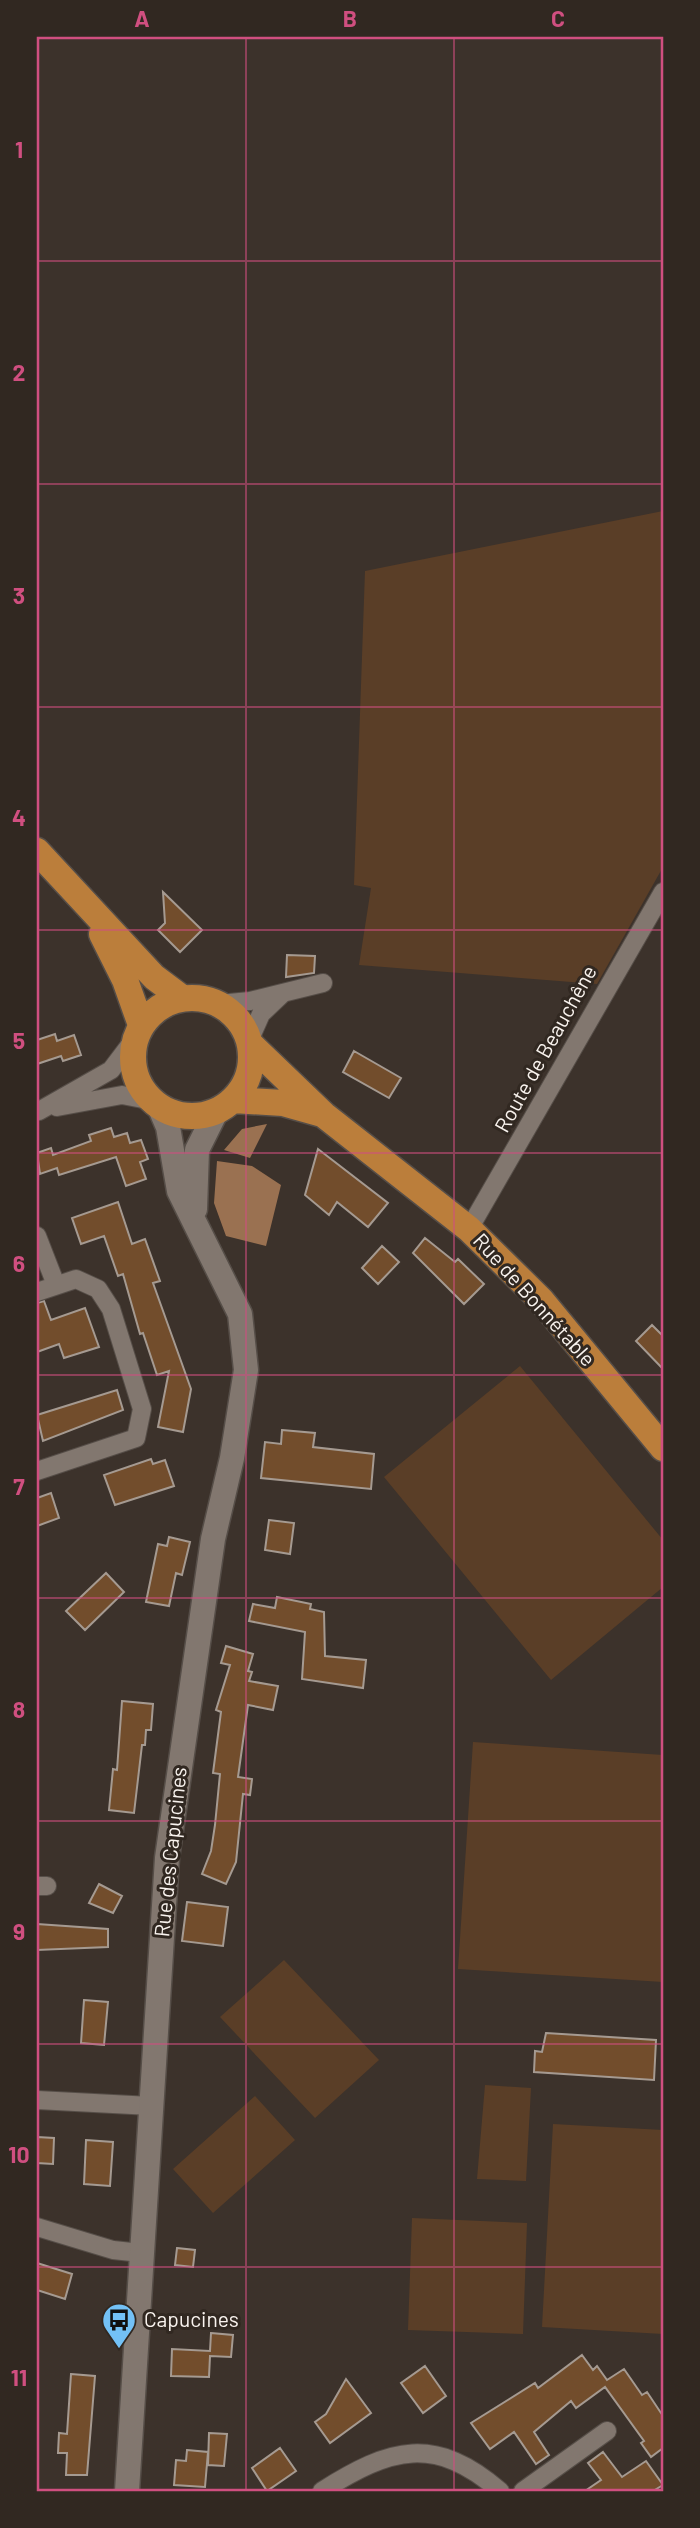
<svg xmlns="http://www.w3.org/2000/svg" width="700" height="2528" viewBox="0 0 700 2528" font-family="Barlow,sans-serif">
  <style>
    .green { fill: #5a3e27 }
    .water { fill: #9a7151 }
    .building { fill: #724d2c; stroke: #a59a91; stroke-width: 2 }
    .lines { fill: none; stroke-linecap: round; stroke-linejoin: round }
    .street-casing { stroke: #564e48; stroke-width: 20 }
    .secondary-casing { stroke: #564e48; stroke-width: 27 }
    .primary-casing { stroke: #564e48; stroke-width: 29 }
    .street { stroke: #82776f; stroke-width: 18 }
    .secondary { stroke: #82776f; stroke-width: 24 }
    .primary { stroke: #bb7e3b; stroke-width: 26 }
    .grid { fill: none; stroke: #d04f80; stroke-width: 2; stroke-opacity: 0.55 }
    .labels { text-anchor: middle; stroke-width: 6; stroke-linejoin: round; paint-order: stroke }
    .street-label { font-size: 21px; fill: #f9f3ee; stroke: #312821 }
    .poi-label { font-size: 21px; fill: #f9f3ee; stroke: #312821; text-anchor: start }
    .neatline { fill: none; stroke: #d04f80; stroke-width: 2.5 }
    .grid-label { font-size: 23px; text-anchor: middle; font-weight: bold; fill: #d04f80 }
  </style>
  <rect width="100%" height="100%" fill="#3c322b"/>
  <path class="green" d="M 663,511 L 663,867 L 597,984 L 359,965 L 371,888 L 354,885 L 365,571 Z
    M 520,1366 L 663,1540 L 663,1587 L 551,1680 L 384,1477 Z
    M 473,1742 L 663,1755 L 663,1982 L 458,1969 Z
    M 284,1960 L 379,2060 L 315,2118 L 220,2017 Z
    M 485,2085 L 531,2088 L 526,2181 L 477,2179 Z
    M 255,2096 L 295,2140 L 213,2213 L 173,2169 Z
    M 553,2124 L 663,2130 L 663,2334 L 542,2327 Z
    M 412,2218 L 527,2223 L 523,2334 L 408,2330 Z"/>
  <path class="water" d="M 267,1124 L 250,1158 L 224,1150 L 242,1129 Z
    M 217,1161 L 252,1166 L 281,1185 L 266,1246 L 226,1236 L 214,1203 Z"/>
  <path class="building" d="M 163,892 L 202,930 L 180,952 L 158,930 L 165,923 Z
    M 287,955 L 315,956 L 314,973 L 286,977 Z
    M 55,1034 L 57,1041 L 74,1035 L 81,1055 L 63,1061 L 61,1056 L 37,1064 L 37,1040 Z
    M 354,1051 L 401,1078 L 389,1098 L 343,1072 Z
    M 111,1128 L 114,1137 L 127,1133 L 130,1143 L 141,1140 L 148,1159 L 140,1162 L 146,1179 L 126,1186 L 116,1157 L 59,1175 L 57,1168 L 40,1174 L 37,1153 L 51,1148 L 53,1155 L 91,1141 L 89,1135 Z
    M 318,1149 L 388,1203 L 368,1227 L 337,1202 L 329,1215 L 305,1195 Z
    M 118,1202 L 132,1244 L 145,1239 L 160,1281 L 153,1283 L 191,1389 L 183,1432 L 158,1427 L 169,1371 L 157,1375 L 143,1333 L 140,1334 L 123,1274 L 118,1276 L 104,1236 L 81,1244 L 72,1218 Z
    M 425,1238 L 455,1262 L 458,1259 L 484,1284 L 464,1304 L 413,1253 Z
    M 382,1246 L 399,1262 L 378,1284 L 362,1268 Z
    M 44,1301 L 51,1320 L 85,1308 L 99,1347 L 64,1358 L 59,1344 L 37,1352 L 37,1303 Z
    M 652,1325 L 663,1336 L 663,1369 L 636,1341 Z
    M 117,1390 L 123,1410 L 43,1441 L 37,1415 Z
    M 282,1430 L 315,1433 L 313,1447 L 374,1454 L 371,1489 L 261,1478 L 265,1442 L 281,1444 Z
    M 151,1459 L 153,1464 L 165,1460 L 174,1486 L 115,1505 L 104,1475 Z
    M 51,1493 L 59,1518 L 37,1526 L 37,1498 Z
    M 269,1520 L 294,1523 L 290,1554 L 265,1550 Z
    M 169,1537 L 190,1542 L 182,1575 L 176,1573 L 169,1606 L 146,1602 L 158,1544 L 167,1546 Z
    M 106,1573 L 124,1592 L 85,1630 L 66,1611 Z
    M 277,1597 L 311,1604 L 310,1609 L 324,1612 L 325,1656 L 366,1660 L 363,1688 L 302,1679 L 305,1632 L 249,1621 L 253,1604 L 275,1608 Z
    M 226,1646 L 253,1654 L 248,1671 L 252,1672 L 249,1681 L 278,1686 L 273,1710 L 248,1705 L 238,1777 L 252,1779 L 250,1795 L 243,1794 L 236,1862 L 226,1884 L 202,1874 L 211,1851 L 215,1825 L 220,1774 L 213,1773 L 221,1712 L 216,1710 L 230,1665 L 221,1663 Z
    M 122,1701 L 153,1704 L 151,1730 L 146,1730 L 145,1745 L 142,1745 L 134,1813 L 109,1810 L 113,1769 L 117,1770 Z
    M 99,1884 L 122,1896 L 113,1913 L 89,1903 Z
    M 187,1902 L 228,1907 L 223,1946 L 182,1941 Z
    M 37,1924 L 108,1929 L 108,1947 L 37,1950 Z
    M 84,2000 L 108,2002 L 104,2045 L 81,2043 Z
    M 546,2033 L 656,2040 L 654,2080 L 534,2072 L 535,2051 L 542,2052 Z
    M 37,2137 L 54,2138 L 53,2164 L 37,2163 Z
    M 86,2140 L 113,2142 L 110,2186 L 84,2184 Z
    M 177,2248 L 195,2250 L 193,2267 L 175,2265 Z
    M 37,2263 L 72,2274 L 65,2299 L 37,2290 Z
    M 211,2333 L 233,2335 L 231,2357 L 210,2356 L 209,2377 L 171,2376 L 172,2349 L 210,2351 Z
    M 582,2355 L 593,2370 L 597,2366 L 607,2380 L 624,2369 L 642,2395 L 647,2392 L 663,2416 L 663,2448 L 651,2457 L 641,2443 L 644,2441 L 605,2387 L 576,2408 L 571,2401 L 534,2432 L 549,2455 L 536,2464 L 514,2432 L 490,2449 L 471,2423 L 535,2383 L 538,2388 Z
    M 425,2366 L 446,2396 L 423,2413 L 401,2383 Z
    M 71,2374 L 95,2376 L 87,2475 L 66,2475 L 67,2453 L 58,2453 L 59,2433 L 67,2434 Z
    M 346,2379 L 371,2413 L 330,2443 L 315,2422 L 326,2414 Z
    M 209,2433 L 227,2434 L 224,2466 L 208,2465 Z
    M 280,2448 L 296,2471 L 267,2491 L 252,2468 Z
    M 187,2450 L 208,2452 L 205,2487 L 174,2485 L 176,2460 L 186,2461 Z
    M 603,2452 L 622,2477 L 646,2461 L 663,2485 L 653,2491 L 585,2491 L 601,2480 L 588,2463 Z"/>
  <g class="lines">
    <g class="street-casing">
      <path id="street" d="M 219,1004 L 250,1001 L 323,983
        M 249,1041 L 261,1014 L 281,995
        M 57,1107 L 122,1095 L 153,1101
        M 39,1111 L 111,1070 L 136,1037
        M 469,1229 L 663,892
        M 37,1236 L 56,1285
        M 37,1292 L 76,1279 L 98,1289 L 111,1309 L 142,1409 L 136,1438 L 37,1471
        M 37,1886 L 47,1886
        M 37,2100 L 151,2106
        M 37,2227 L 113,2250 L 141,2253
        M 322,2491 C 391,2447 435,2435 500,2491
        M 523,2491 L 607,2431"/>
    </g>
    <g class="secondary-casing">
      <path id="secondary" d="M 195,1209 L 197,1150 L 217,1110
        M 127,2491 L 167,1858 L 213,1539 L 232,1458 L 246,1370 L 240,1314 L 179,1191 L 168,1127 L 159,1106"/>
    </g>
    <g class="primary-casing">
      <path id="primary" d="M 37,851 L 154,977 L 182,998
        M 102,934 L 125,980 L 141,1025
        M133 1057a59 59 0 1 1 118 0a59 59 0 1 1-118 0Z
        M 250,1044 L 324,1115 L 469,1229 L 541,1300 L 663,1448
        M 233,1100 L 283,1103 L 322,1114"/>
    </g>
    <use href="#street" class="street"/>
    <use href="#secondary" class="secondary"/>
    <use href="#primary" class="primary"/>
  </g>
  <path class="grid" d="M 246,37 L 246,2491M 454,37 L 454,2491M 37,261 L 663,261M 37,484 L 663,484M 37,707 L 663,707M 37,930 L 663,930M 37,1153 L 663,1153M 37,1375 L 663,1375M 37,1598 L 663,1598M 37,1821 L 663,1821M 37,2044 L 663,2044M 37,2267 L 663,2267"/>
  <defs>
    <g id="bus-pin" transform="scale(1.75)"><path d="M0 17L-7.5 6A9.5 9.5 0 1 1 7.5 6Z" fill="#73c1f6" stroke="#312821"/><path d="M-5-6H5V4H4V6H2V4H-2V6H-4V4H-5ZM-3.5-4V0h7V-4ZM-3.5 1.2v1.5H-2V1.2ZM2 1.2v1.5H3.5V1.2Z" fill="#111"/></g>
  </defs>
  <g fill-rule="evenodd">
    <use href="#bus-pin" x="119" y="2320"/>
  </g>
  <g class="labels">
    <g class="street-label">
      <text transform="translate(546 1049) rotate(-61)" y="7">Route de Beauchêne</text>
      <text transform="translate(534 1300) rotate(48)" y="7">Rue de Bonnétable</text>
      <text transform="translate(171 1852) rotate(-84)" y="7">Rue des Capucines</text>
    </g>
    <g class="poi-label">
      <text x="144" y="2327">Capucines</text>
    </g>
  </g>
  <rect width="700" height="2528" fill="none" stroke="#312821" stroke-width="77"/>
  <rect x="38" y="38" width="624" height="2452" class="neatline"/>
  <g class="grid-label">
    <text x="142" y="27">A</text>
    <text x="350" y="27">B</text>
    <text x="558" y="27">C</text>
    <text x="19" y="158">1</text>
    <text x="19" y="381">2</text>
    <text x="19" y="604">3</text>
    <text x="19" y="826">4</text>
    <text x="19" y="1049">5</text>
    <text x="19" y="1272">6</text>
    <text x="19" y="1495">7</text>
    <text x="19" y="1718">8</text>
    <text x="19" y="1940">9</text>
    <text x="19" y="2163">10</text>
    <text x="19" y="2386">11</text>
  </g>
</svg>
